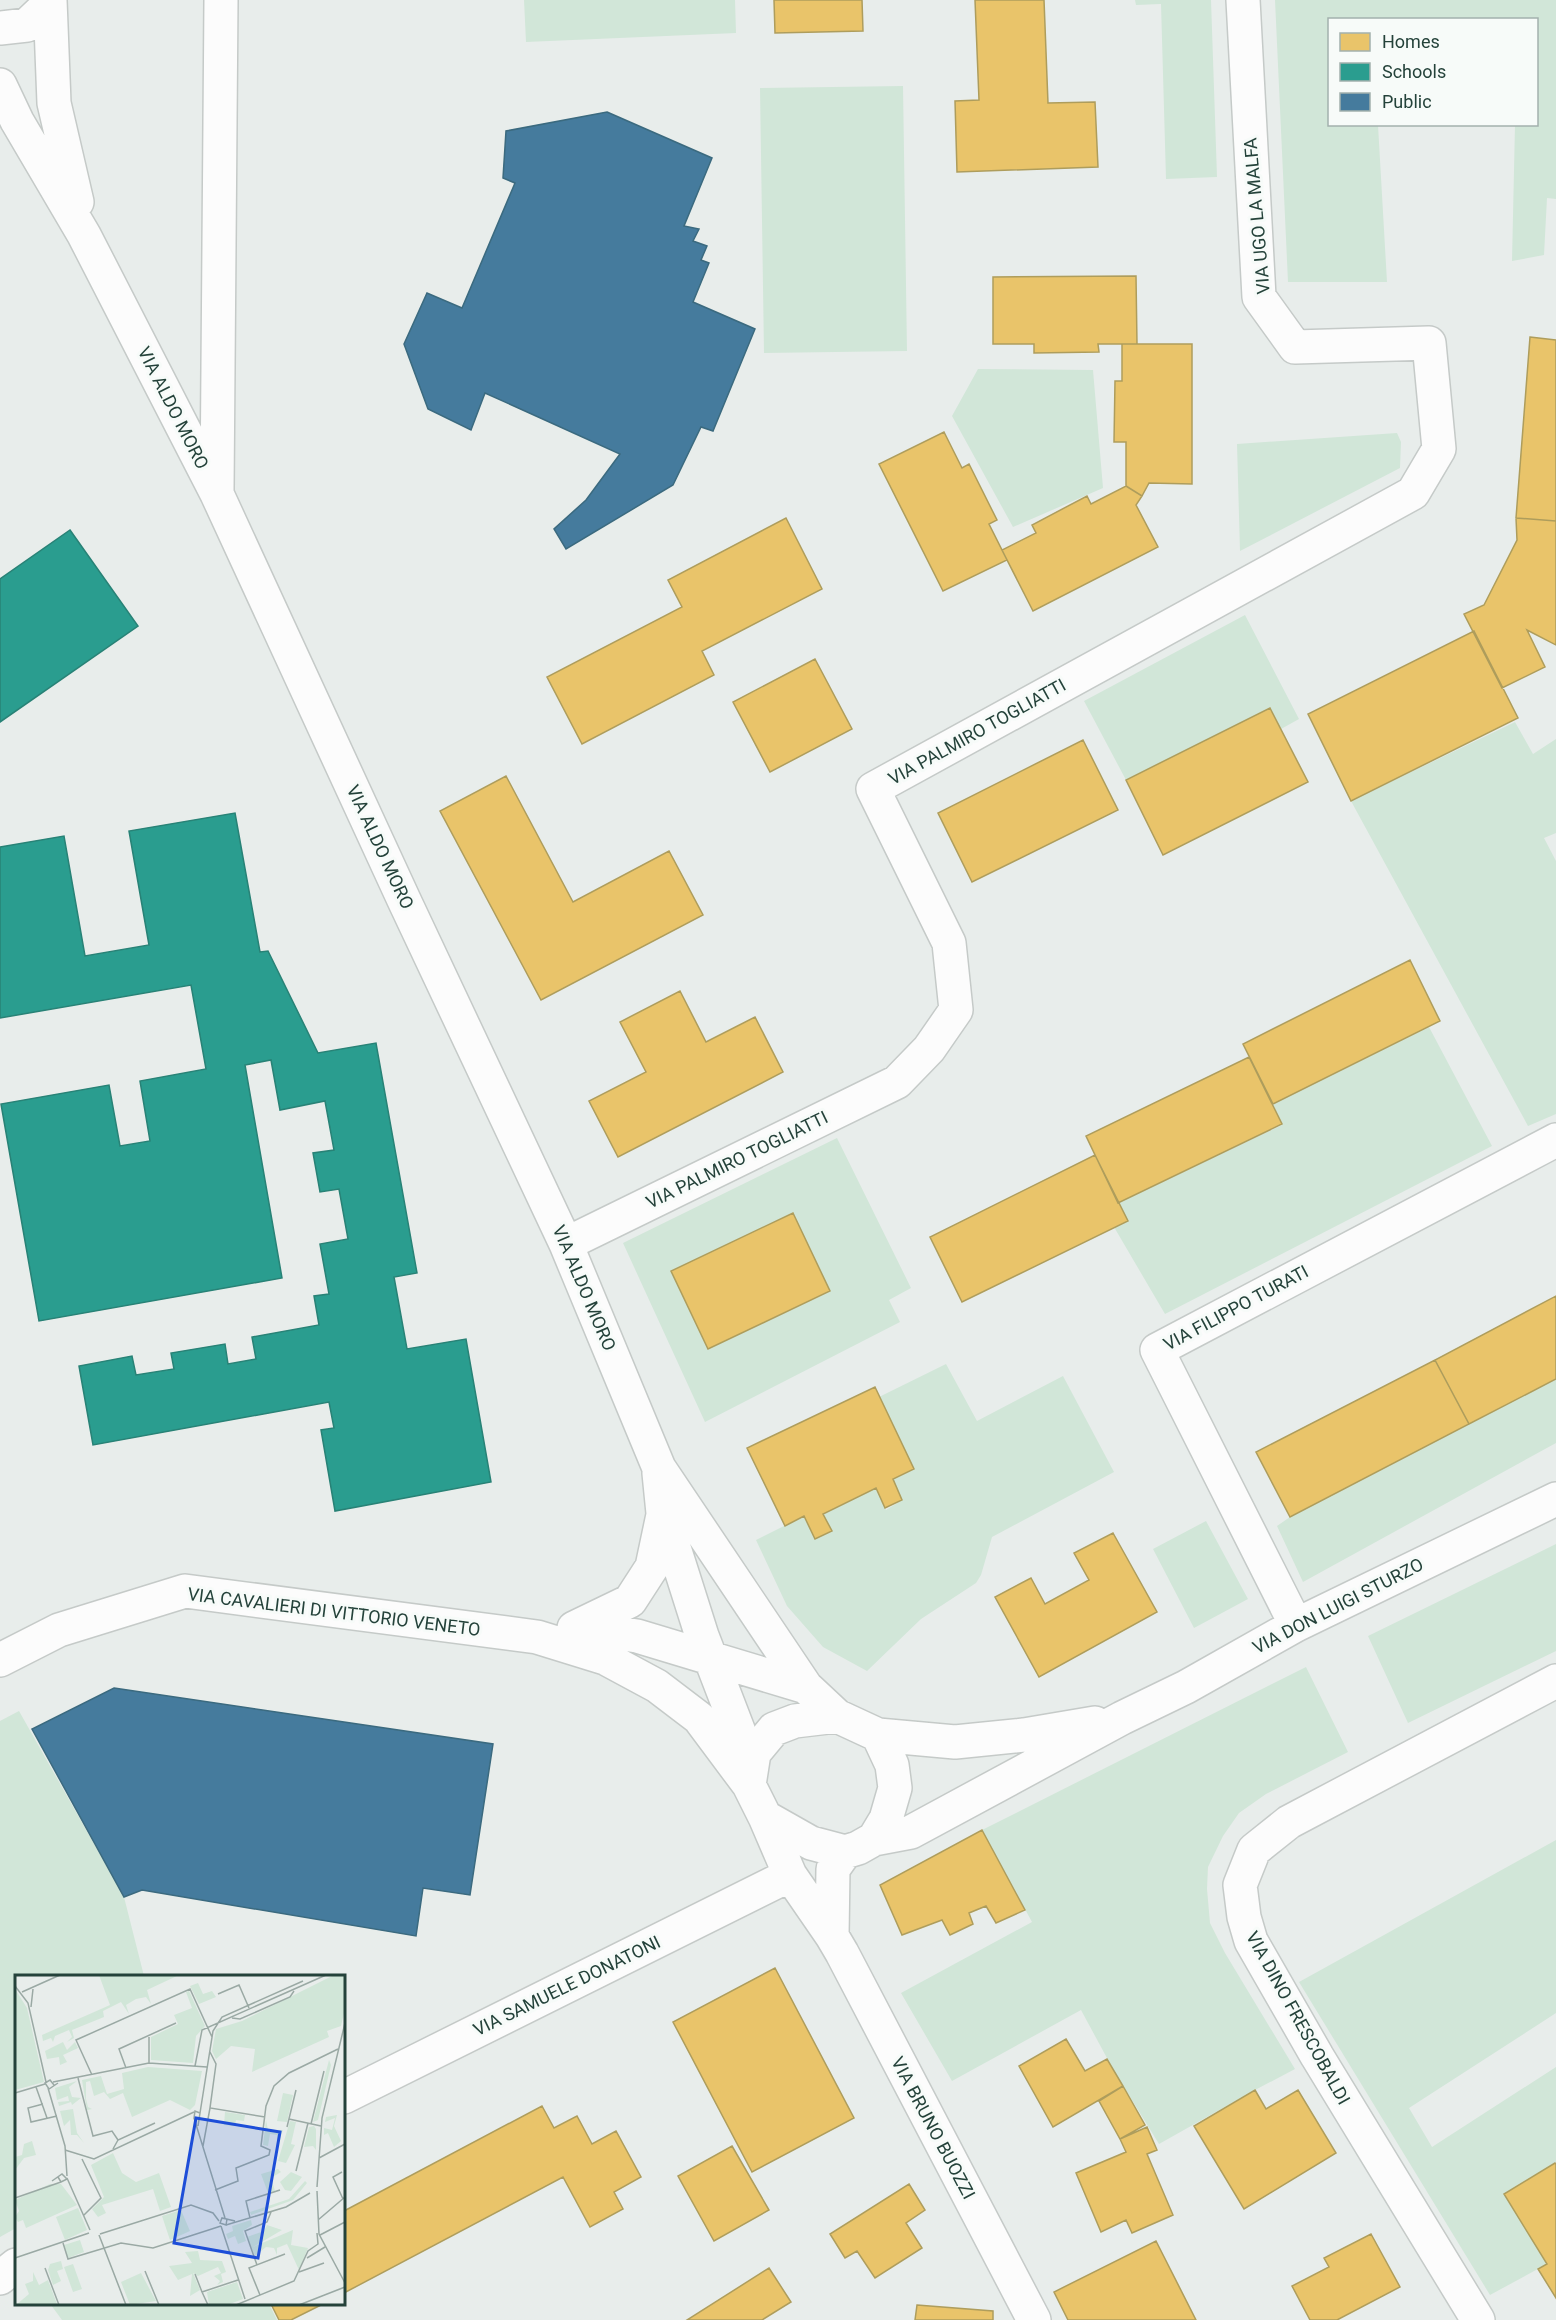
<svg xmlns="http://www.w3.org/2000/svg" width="1556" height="2320" viewBox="0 0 1556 2320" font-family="Roboto,sans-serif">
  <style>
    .green { fill: #d1e6d8 }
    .homes { fill: #e9c46a; stroke: #ae9d5c; stroke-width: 1.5 }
    .schools { fill: #2a9d8f; stroke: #288276; stroke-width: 1.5 }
    .public { fill: #457b9d; stroke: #3b6a7f; stroke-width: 1.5 }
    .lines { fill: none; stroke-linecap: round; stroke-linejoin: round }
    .street-casing { stroke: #c5cac8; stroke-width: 36 }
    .street { stroke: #fcfcfc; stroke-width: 33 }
    .labels { text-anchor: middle; stroke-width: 6; stroke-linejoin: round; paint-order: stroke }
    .street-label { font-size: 18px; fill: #24423a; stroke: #f7fbf9 }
    .inset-road { fill: none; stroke: #9aa9a4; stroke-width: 1.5 }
    .view { fill: #1d4ed8; fill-opacity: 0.15; stroke: #1d4ed8; stroke-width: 3 }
    .inset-edge { fill: none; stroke: #24423a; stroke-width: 3 }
  </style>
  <rect width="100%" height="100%" fill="#e8edeb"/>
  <path class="green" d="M 524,0 L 735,0 L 736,33 L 526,42 Z
    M 1135,0 L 1211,0 L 1217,177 L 1166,179 L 1161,4 L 1136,5 Z
    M 1275,0 L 1556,0 L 1556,199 L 1547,198 L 1544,255 L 1512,261 L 1515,125 L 1536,124 L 1536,20 L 1330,20 L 1330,124 L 1378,125 L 1387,282 L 1288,282 Z
    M 903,86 L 907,351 L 764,353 L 760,88 Z
    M 978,369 L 1093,370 L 1103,488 L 1013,527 L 952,416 Z
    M 1397,433 L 1401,442 L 1400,468 L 1240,551 L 1237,444 Z
    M 1245,615 L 1299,719 L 1281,729 L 1270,708 L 1126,780 L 1084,701 Z
    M 1515,722 L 1533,754 L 1556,739 L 1556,833 L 1544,838 L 1556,861 L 1556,1114 L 1528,1126 L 1351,801 Z
    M 1429,1027 L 1492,1146 L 1165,1314 L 1114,1227 L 1118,1203 L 1282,1125 L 1273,1104 Z
    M 837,1138 L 911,1288 L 889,1300 L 900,1322 L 705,1422 L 623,1243 Z
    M 946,1364 L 977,1421 L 1063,1376 L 1114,1472 L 992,1537 L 981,1575 L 976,1583 L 921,1619 L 867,1671 L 823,1647 L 787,1606 L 756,1540 L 804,1516 L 815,1539 L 831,1531 L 823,1514 L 876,1488 L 886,1510 L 902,1500 L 893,1479 L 914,1469 L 879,1397 Z
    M 1556,1379 L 1556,1443 L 1303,1582 L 1277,1526 L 1290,1517 Z
    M 1206,1521 L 1248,1599 L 1194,1628 L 1153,1549 Z
    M 1556,1544 L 1556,1651 L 1408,1723 L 1368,1636 Z
    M 1306,1667 L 1348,1752 L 1266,1794 L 1239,1813 L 1223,1836 L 1208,1867 L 1207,1889 L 1210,1923 L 1225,1953 L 1295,2069 L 1255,2090 L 1159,2144 L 1114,2071 L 1081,2010 L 952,2081 L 901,1993 L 1032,1922 L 982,1830 Z
    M 19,1711 L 124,1897 L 144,1976 L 146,1976 L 16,1976 L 16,2228 L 0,2237 L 0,1721 Z
    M 1556,1840 L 1556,2013 L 1409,2108 L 1432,2147 L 1556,2067 L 1556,2162 L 1504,2194 L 1547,2264 L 1490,2295 L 1299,1982 Z
    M 53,2304 L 269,2304 L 277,2320 L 62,2320 L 51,2305 Z"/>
  <path class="homes" d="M 774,0 L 862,0 L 863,31 L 775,33 Z
    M 975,0 L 1044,0 L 1048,103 L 1095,102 L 1098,167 L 957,172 L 955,101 L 979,100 Z
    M 1136,276 L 1137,344 L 1098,344 L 1099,352 L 1034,353 L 1034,344 L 993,344 L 993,277 Z
    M 1530,337 L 1556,340 L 1556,521 L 1516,518 Z
    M 1122,344 L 1192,344 L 1192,484 L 1149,483 L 1142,496 L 1126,486 L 1126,442 L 1114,442 L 1115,381 L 1122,381 Z
    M 944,432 L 962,468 L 969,464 L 997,520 L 989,524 L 1007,560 L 943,591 L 879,464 Z
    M 1126,486 L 1142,496 L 1136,505 L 1158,547 L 1033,611 L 1002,550 L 1036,533 L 1032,525 L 1087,496 L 1091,504 Z
    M 786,518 L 822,589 L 702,651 L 714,675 L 582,744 L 547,677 L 682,607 L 668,580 Z
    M 1516,518 L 1556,521 L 1556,645 L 1527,630 L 1545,667 L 1502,688 L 1464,614 L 1484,605 L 1517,540 Z
    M 1474,631 L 1518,718 L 1351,801 L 1308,714 Z
    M 815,659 L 852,729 L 770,772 L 733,702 Z
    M 1270,708 L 1308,782 L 1163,855 L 1126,780 Z
    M 1083,740 L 1118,810 L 972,882 L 938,813 Z
    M 506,776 L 573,902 L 669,851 L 703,915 L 541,1000 L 440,811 Z
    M 1410,960 L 1440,1021 L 1273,1104 L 1243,1044 Z
    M 680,991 L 706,1042 L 755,1017 L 783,1072 L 618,1157 L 589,1101 L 646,1072 L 620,1022 Z
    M 1249,1057 L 1282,1124 L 1118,1203 L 1086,1136 Z
    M 1095,1155 L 1128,1221 L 962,1302 L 930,1237 Z
    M 793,1213 L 830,1291 L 708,1349 L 671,1271 Z
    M 1556,1296 L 1556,1379 L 1469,1424 L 1435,1360 Z
    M 1435,1360 L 1469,1424 L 1290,1517 L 1256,1452 Z
    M 875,1387 L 914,1469 L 893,1479 L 902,1500 L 885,1508 L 876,1488 L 823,1514 L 832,1531 L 815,1539 L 804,1516 L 785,1526 L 747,1448 Z
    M 1113,1533 L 1157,1612 L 1039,1677 L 995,1597 L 1031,1578 L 1045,1604 L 1089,1580 L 1074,1553 Z
    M 982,1830 L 1025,1910 L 996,1923 L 986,1906 L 969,1913 L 973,1924 L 950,1935 L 942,1920 L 902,1935 L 880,1885 Z
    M 775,1968 L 854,2118 L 752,2172 L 673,2022 Z
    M 1066,2039 L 1085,2071 L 1107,2059 L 1123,2086 L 1053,2127 L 1019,2066 Z
    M 1123,2086 L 1145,2125 L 1120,2139 L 1099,2101 Z
    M 1255,2090 L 1266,2109 L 1298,2090 L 1336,2153 L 1244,2209 L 1194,2126 Z
    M 542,2106 L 554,2128 L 577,2116 L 592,2144 L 616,2131 L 641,2177 L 614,2192 L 623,2209 L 590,2227 L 563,2177 L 344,2293 L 344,2211 Z
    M 1147,2127 L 1157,2150 L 1147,2154 L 1173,2215 L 1132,2233 L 1126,2220 L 1101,2232 L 1076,2173 L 1126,2152 L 1120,2139 Z
    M 732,2146 L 769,2210 L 714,2241 L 678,2176 Z
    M 1555,2163 L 1556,2164 L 1556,2298 L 1538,2269 L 1547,2264 L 1504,2194 Z
    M 909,2184 L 925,2210 L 906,2223 L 922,2248 L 875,2278 L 857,2251 L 845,2258 L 830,2234 Z
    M 1371,2234 L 1400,2287 L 1337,2320 L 1310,2320 L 1292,2286 L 1329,2267 L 1324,2258 Z
    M 1156,2241 L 1196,2320 L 1068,2320 L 1054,2292 Z
    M 769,2268 L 791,2302 L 762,2320 L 687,2320 Z
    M 271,2304 L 323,2304 L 291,2320 L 279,2320 Z
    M 917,2305 L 993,2311 L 993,2320 L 915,2320 Z"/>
  <path class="schools" d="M 70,530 L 138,626 L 0,722 L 0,579 Z
    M 235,813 L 260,952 L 268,951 L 318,1053 L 376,1043 L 417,1273 L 394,1277 L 407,1349 L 466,1339 L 491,1482 L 335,1511 L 321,1430 L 334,1428 L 329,1402 L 93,1445 L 79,1366 L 132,1356 L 136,1375 L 174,1369 L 171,1353 L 225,1344 L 228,1364 L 256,1359 L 252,1337 L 319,1325 L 314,1296 L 329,1294 L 320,1244 L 348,1239 L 339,1189 L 320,1192 L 313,1153 L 334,1150 L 325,1101 L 280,1110 L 271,1060 L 245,1065 L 282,1278 L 39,1321 L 1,1104 L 109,1085 L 120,1146 L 150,1141 L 140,1081 L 206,1069 L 191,985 L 0,1018 L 0,847 L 64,836 L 85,956 L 149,945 L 129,831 Z"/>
  <path class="public" d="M 607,112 L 712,158 L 684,226 L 699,229 L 693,241 L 707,246 L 701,260 L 709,263 L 693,302 L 755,329 L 713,431 L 701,427 L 673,485 L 566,549 L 554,529 L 586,500 L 620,454 L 485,393 L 471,430 L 428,409 L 404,344 L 427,293 L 462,308 L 515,183 L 503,178 L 506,131 Z
    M 114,1688 L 493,1744 L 470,1895 L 423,1888 L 416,1936 L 142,1890 L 124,1897 L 32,1729 Z"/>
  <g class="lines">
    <g class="street-casing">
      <path id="street" d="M 50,0 L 54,103 L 77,202
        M 0,28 L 27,25 L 49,4
        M 0,85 L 17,121 L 84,235 L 217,494 L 404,900 L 566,1244 L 659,1468 L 806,1687 L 837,1716
        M 217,490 L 221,0
        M 566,1244 L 897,1082 L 929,1049 L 956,1010 L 949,943 L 873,789 L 1413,493 L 1439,449 L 1429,343 L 1295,347 L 1259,297 L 1243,0
        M 659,1473 L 663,1513 L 702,1636 L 742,1740 L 754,1753
        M 1296,1625 L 1157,1350 L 1556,1140
        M 578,1627 L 637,1636 L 806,1687
        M 574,1628 L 630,1601 L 652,1567 L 663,1515
        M 0,1660 L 59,1630 L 185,1591 L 537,1637 L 605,1658 L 657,1686 L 699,1718 L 749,1785
        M 878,1735 L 892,1765 L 895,1788 L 886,1819 L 874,1839 L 858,1848 L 845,1852 L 811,1843 L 765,1817 L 749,1785 L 754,1753 L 774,1729 L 795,1721 L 837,1716 L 878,1735 L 955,1742 L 1024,1735 L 1095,1723
        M 765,1817 L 790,1875 L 832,1936 L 842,1953 L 1034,2320
        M 874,1839 L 911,1832 L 1122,1718 L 1186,1687 L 1296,1625 L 1556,1499
        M 832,1936 L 833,1869 L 845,1852
        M 344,2097 L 790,1875
        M 0,2278 L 16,2265
        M 1478,2320 L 1317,2056 L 1251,1941 L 1244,1917 L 1240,1885 L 1254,1850 L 1289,1822 L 1556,1681"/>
    </g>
    <use href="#street" class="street"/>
  </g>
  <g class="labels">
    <g class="street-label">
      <text transform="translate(1257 216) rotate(-95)" y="6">VIA UGO LA MALFA</text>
      <text transform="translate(173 408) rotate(63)" y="6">VIA ALDO MORO</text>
      <text transform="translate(977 732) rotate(-29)" y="6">VIA PALMIRO TOGLIATTI</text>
      <text transform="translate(380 847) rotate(65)" y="6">VIA ALDO MORO</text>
      <text transform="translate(737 1160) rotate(-26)" y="6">VIA PALMIRO TOGLIATTI</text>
      <text transform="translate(584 1288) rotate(67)" y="6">VIA ALDO MORO</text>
      <text transform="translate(1236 1308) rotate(-28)" y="6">VIA FILIPPO TURATI</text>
      <text transform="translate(1338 1606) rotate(-27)" y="6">VIA DON LUIGI STURZO</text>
      <text transform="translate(334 1612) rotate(7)" y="6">VIA CAVALIERI DI VITTORIO VENETO</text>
      <text transform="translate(567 1986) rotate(-26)" y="6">VIA SAMUELE DONATONI</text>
      <text transform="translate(1298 2018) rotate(61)" y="6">VIA DINO FRESCOBALDI</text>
      <text transform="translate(933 2128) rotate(62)" y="6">VIA BRUNO BUOZZI</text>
    </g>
  </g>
  <g transform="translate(15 1975)">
    <rect width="330" height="330" fill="#e8edeb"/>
    <path d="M 84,0 L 164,0 L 132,15 L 136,29 L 131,22 L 121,24 L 111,30 L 114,39 L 106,27 L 88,36 L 89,42 L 57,55 L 59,63 L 52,67 L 57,62 L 54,55 L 40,61 L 38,67 L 36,63 L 28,66 L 27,60 L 95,30 ZM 319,0 L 330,0 L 330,34 L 326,51 L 312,56 L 314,62 L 237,97 L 240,74 L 216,71 L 201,84 L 197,76 L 201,54 L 227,46 ZM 183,8 L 188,19 L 197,16 L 201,22 L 184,29 L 175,11 ZM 0,14 L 12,33 L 29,107 L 0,115 ZM 174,16 L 190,51 L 181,61 L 178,88 L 136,85 L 136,62 L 163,49 L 159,40 L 177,33 L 171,17 ZM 48,67 L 52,75 L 60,67 L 63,73 L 48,80 L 52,87 L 45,90 L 44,82 L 32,84 L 30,76 ZM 314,85 L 316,90 L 303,145 L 298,147 ZM 133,92 L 187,96 L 180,130 L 175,135 L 155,125 L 117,142 L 108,118 L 95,124 L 89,117 L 79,121 L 75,106 L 71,107 L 71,124 L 73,132 L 77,134 L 72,135 L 67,105 L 86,101 L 92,119 L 109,114 L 107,98 ZM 62,106 L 54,112 L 57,122 L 66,123 L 57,130 L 56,127 L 44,131 L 43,127 L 54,126 L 53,121 L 42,125 L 40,113 ZM 268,118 L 278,120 L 272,147 L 262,146 ZM 58,134 L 62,158 L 69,168 L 62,160 L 56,160 L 55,145 L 49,151 L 45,136 ZM 210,137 L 230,140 L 229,146 L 221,145 L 220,151 L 209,150 ZM 322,140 L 319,151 L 326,166 L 319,172 L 313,158 L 309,160 L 309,153 L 317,155 L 320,143 L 310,147 L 311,142 ZM 251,145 L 253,155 L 268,155 L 262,171 L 262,160 L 255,159 L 253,171 L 248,170 ZM 275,146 L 281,147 L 276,169 L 280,170 L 271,188 L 263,186 ZM 299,151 L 301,154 L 301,175 L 298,171 L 289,172 L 294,152 ZM 17,166 L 21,180 L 9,183 L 0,195 L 0,182 L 7,180 L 9,169 ZM 98,178 L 107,198 L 121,207 L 144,198 L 156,232 L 145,236 L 138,214 L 87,230 L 91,238 L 83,242 L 77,234 L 89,222 L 76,190 ZM 263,194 L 266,197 L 256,203 L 260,216 L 253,218 L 246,199 ZM 276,197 L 287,202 L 276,216 L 270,215 L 265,207 ZM 290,206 L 292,208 L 278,225 L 236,240 L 235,237 L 274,224 ZM 35,209 L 46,209 L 62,230 L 11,253 L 8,245 L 3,247 L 0,242 L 4,236 L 0,225 ZM 63,233 L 72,255 L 50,265 L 41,242 ZM 166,235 L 175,256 L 155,265 L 147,241 ZM 236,245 L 237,250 L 228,256 L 231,266 L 223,269 L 220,261 L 213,264 L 211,259 L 218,256 L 217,251 ZM 252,250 L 267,255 L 238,272 L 278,255 L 276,270 L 293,273 L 284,295 L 272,269 L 262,273 L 262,280 L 259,273 L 251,272 L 240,281 L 232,262 L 249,256 ZM 65,265 L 69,277 L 53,283 L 49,270 ZM 183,276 L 185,285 L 207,286 L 211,297 L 206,299 L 208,307 L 202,310 L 205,306 L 199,301 L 206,298 L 203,292 L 183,301 L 178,298 L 185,315 L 175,321 L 177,299 L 163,305 L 154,291 L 177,288 L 170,277 ZM 46,286 L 48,294 L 42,296 L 46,306 L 38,310 L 33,295 L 35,289 ZM 58,289 L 67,314 L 58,317 L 49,292 ZM 18,297 L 24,310 L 33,305 L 42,329 L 1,330 L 14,319 L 10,309 L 18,306 ZM 126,298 L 141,326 L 115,330 L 106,307 ZM 222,307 L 228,324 L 212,330 L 194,330 L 192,317 Z" fill="#d1e6d8"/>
    <path class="inset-road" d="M 0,11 L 13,28 L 31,107M 7,17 L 45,0M 203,19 L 224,10 L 234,33M 16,32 L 18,14M 217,43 L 225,44 L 275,22 L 279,16M 195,77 L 201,89 L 195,133 L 250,142M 134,88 L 134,62M 180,91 L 187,55 L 311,0M 111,93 L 104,74 L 161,48M 77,100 L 61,65 L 175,14 L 197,62M 63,103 L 78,161 L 97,156 L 103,165M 38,107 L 134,88 L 192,92M 39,110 L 35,105 L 30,108 L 34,114 L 43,108M 21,112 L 32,143M 33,113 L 50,171 L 52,201M 0,118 L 30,109M 28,129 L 13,133 L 16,147 L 42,141M 185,138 L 198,56 L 207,42 L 288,6M 179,143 L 210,243M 274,144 L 306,151M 296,149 L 309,96M 183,151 L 185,138 L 180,136 L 179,143 L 184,143M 272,152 L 281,115M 188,171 L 195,133M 98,174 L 103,165 L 140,148M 50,175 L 79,184 L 179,137M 304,183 L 330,169M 67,184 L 86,223 L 69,240M 281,196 L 293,148M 327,197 L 318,202 L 328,224M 52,203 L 75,255M 37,206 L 47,199 L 52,204 L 46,207 L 43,202M 302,212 L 307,143 L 330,48M 200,215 L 223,206 L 221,193 L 254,180 L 255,175 L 246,171 L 251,131 L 259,111 L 274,98 L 323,74M 302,216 L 304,259 L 330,308M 0,223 L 46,207M 235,243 L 231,226 L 265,215M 212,244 L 211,250 L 205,248 L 207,243 L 220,246M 303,245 L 330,222M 211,250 L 271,232 L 295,218M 206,251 L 230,324M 85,259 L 176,230 L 198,238 L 204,246M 84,260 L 111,330M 305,260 L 330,247M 48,268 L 53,284 L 106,268 L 138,273 L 206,251M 0,283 L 74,258M 292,283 L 310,272M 242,290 L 230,256 L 252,247 L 256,237M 30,293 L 44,330M 130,296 L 144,330M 284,297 L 309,288M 180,299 L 187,317M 245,320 L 234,293 L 270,279M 193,330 L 187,317 L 223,305M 221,330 L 279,306 L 293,276 L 303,269 L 302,258M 284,330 L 330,312"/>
    <path class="view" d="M 181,143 L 265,157 L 243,283 L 159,268 Z"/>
    <rect width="330" height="330" class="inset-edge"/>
  </g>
  <rect x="1328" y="18" width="210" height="108" fill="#f7fbf9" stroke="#a3b1ad" stroke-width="1.5"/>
  <rect x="1340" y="33" width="30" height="18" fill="#e9c46a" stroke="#a3b1ad" stroke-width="1.5"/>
  <text x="1382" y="48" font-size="18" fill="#24423a">Homes</text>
  <rect x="1340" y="63" width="30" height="18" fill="#2a9d8f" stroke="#a3b1ad" stroke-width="1.5"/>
  <text x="1382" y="78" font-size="18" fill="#24423a">Schools</text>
  <rect x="1340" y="93" width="30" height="18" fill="#457b9d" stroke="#a3b1ad" stroke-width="1.5"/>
  <text x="1382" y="108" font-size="18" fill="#24423a">Public</text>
</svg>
